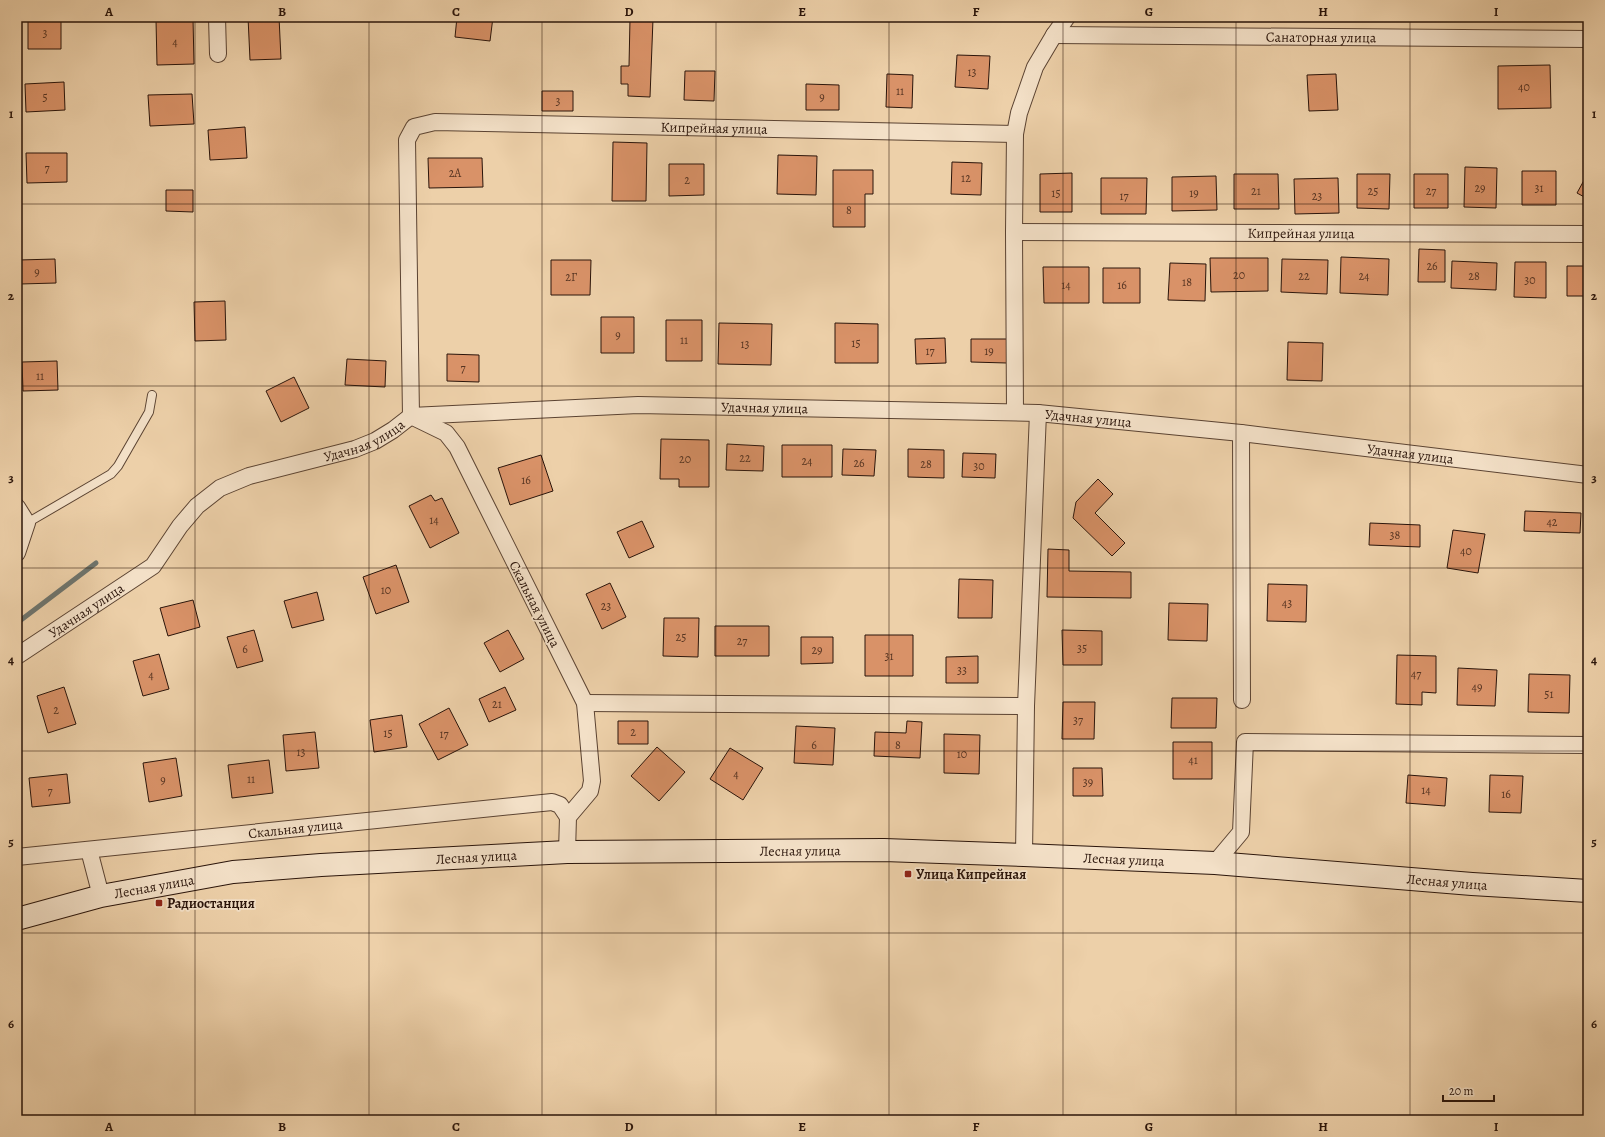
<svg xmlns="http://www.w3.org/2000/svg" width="1605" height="1137" viewBox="0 0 1605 1137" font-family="Alegreya,serif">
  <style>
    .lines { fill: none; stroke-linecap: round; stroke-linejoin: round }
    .stream { stroke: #6e756e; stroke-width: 5 }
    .building { fill: #d99268; stroke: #2a140a }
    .service-casing { stroke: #5b4332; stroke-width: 10 }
    .minor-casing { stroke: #5b4332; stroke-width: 18 }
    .secondary-casing { stroke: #2a140a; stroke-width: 24 }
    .service { stroke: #f3e0c7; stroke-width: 8 }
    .minor { stroke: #f3e0c7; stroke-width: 16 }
    .secondary { stroke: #f3e0c7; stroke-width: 22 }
    .grid { fill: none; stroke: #2a140a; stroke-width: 1; stroke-opacity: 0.55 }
    .poi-dot { fill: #8f2418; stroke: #f3e0c7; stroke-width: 1.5 }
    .labels { text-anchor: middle; stroke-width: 3.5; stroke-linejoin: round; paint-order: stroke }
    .number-label { font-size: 12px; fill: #563422 }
    .street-label { font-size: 14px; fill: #2a140a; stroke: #f3e0c7 }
    .poi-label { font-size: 14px; font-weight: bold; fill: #2a140a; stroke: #f3e0c7; text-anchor: start }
    .neatline { fill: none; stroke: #2a140a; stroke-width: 1.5 }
    .grid-label { font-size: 13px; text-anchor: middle; font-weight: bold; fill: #2a140a }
  </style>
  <rect width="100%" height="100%" fill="#edd0a9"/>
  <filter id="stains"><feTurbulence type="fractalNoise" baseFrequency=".005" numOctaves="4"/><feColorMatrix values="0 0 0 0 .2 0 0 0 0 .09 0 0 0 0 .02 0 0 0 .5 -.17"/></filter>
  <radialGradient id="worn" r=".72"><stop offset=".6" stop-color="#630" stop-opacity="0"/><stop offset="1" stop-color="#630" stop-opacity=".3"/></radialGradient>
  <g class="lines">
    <path class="stream" d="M 17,623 L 96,563"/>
  </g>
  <path class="building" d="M 28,17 L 61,17 L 61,49 L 28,49 Z
    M 248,17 L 279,17 L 281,59 L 250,60 Z
    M 457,17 L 493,17 L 490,41 L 455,37 Z
    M 1196,17 L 1265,17 L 1265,18 L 1196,18 Z
    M 1318,17 L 1447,17 L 1318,21 Z
    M 193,19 L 194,64 L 157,65 L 156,20 Z
    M 630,19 L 653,19 L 650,97 L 628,96 L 628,84 L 621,84 L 621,66 L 629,66 Z
    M 957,55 L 990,56 L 988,89 L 955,87 Z
    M 1550,65 L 1551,108 L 1498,109 L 1498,66 Z
    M 685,71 L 715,71 L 714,101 L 684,100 Z
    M 887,74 L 913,75 L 912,108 L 886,107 Z
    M 1336,74 L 1338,110 L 1309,111 L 1307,75 Z
    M 64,82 L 65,110 L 26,112 L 25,84 Z
    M 806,84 L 839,85 L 839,110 L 806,110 Z
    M 542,91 L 573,91 L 573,111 L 542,111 Z
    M 192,94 L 194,124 L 150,126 L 148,95 Z
    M 245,127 L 247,158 L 210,160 L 208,130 Z
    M 613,142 L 647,143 L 646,201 L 612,201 Z
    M 26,153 L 67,153 L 67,182 L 27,183 Z
    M 778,155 L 817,156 L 816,195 L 777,194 Z
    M 428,158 L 482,158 L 483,187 L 429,188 Z
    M 952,162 L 982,163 L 981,195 L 951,194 Z
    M 669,164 L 704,164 L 704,195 L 669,196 Z
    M 1465,167 L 1497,168 L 1496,208 L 1464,207 Z
    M 833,170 L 873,170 L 873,194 L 865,194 L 865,227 L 833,227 Z
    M 1522,171 L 1556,171 L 1556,205 L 1522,205 Z
    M 1072,173 L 1072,212 L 1040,212 L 1040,174 Z
    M 1588,173 L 1588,199 L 1577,193 Z
    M 1234,174 L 1278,174 L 1279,209 L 1234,209 Z
    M 1357,174 L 1390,174 L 1389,209 L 1357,208 Z
    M 1414,174 L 1448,174 L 1448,208 L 1414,208 Z
    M 1216,176 L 1217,210 L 1172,211 L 1172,177 Z
    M 1101,178 L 1147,178 L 1146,214 L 1101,214 Z
    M 1338,178 L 1339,213 L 1295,214 L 1294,179 Z
    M 166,190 L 193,190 L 193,212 L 166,211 Z
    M 1419,249 L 1445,250 L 1445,282 L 1418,282 Z
    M 1341,257 L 1389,259 L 1388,295 L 1340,293 Z
    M 1210,258 L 1268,258 L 1268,291 L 1211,292 Z
    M 55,259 L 56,283 L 20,284 L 19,260 Z
    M 1282,259 L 1328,260 L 1327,294 L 1281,292 Z
    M 551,260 L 591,260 L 590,295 L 551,295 Z
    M 1452,261 L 1497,263 L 1496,290 L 1451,288 Z
    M 1515,262 L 1546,262 L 1546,298 L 1514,297 Z
    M 1170,263 L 1206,264 L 1205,301 L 1168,300 Z
    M 1567,266 L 1588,266 L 1588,296 L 1567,296 Z
    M 1043,267 L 1089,267 L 1089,303 L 1044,303 Z
    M 1103,268 L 1140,268 L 1140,303 L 1103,303 Z
    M 225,301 L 226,340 L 195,341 L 194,302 Z
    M 601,317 L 634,317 L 634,353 L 601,353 Z
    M 666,320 L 702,320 L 702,361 L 666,361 Z
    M 719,323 L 772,324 L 771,365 L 718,364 Z
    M 835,323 L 878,324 L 878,363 L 835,363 Z
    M 945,338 L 946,363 L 916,364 L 915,339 Z
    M 971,339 L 1007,339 L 1007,363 L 971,362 Z
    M 1288,342 L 1323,343 L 1322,381 L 1287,380 Z
    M 447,354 L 479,355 L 479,382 L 447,381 Z
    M 347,359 L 386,361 L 385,387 L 345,385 Z
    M 57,361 L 58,390 L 23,391 L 22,362 Z
    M 294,377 L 309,408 L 281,422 L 266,391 Z
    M 661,439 L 709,440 L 709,487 L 679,487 L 679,479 L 660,479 Z
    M 727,444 L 764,446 L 763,471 L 726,470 Z
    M 782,445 L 832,445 L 832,477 L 782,477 Z
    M 843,449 L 876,450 L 874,476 L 842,475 Z
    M 908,449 L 944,450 L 944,478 L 908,477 Z
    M 963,453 L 996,454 L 995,478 L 962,477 Z
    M 541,455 L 553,491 L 510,505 L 498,468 Z
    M 1098,479 L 1113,494 L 1095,513 L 1125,543 L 1112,556 L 1073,518 L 1076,502 Z
    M 431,495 L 435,501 L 442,498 L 459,533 L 430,548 L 409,506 Z
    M 1525,511 L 1581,513 L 1580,533 L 1524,531 Z
    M 642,521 L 654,547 L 629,558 L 617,532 Z
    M 1370,523 L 1420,525 L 1420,547 L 1369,545 Z
    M 1453,530 L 1485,534 L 1478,573 L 1447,568 Z
    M 1048,549 L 1069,550 L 1069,571 L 1131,572 L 1131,598 L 1047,597 Z
    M 396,565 L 409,602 L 376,614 L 363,577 Z
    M 959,579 L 993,580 L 992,618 L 958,618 Z
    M 610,583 L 626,617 L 602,629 L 586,594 Z
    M 1268,584 L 1307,585 L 1306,622 L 1267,621 Z
    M 317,592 L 324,620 L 292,628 L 284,601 Z
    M 193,600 L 200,627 L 168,636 L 160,608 Z
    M 1169,603 L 1208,604 L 1207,641 L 1168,640 Z
    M 664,618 L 699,618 L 698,657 L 663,656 Z
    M 715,626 L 769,626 L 769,656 L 715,656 Z
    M 254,630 L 263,661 L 237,668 L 227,637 Z
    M 508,630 L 524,659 L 500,672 L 484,643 Z
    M 1062,630 L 1102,631 L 1102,665 L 1063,665 Z
    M 865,635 L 913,635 L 913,676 L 865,676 Z
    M 801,637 L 833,637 L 833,663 L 801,664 Z
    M 159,654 L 169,689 L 143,696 L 133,661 Z
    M 1397,655 L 1436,656 L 1436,693 L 1422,692 L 1422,705 L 1396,704 Z
    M 978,656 L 978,683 L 946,683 L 946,657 Z
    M 1458,668 L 1497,670 L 1495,706 L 1457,705 Z
    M 1529,674 L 1570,675 L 1569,713 L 1528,712 Z
    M 64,687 L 76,724 L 48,733 L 37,696 Z
    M 505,687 L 516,710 L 489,722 L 479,699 Z
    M 1172,698 L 1217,698 L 1216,728 L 1171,728 Z
    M 1063,702 L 1095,702 L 1094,739 L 1062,739 Z
    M 449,708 L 468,745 L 438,760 L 419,724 Z
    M 402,715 L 407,747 L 374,752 L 370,720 Z
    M 618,721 L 648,721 L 648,744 L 618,744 Z
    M 907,721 L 922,722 L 920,758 L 874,756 L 875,732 L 906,733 Z
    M 796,726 L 835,728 L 833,765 L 794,763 Z
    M 315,732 L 319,768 L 286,771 L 283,735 Z
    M 944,734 L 980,735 L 979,774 L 944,773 Z
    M 1173,742 L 1212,742 L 1212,779 L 1173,779 Z
    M 657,747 L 685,772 L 659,801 L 631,776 Z
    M 730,748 L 763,768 L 743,800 L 710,779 Z
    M 176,758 L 182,796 L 149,802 L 143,763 Z
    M 269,760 L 273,793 L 232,798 L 228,765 Z
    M 1073,768 L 1102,768 L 1103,796 L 1073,796 Z
    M 67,774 L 70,803 L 32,807 L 29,778 Z
    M 1408,775 L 1447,778 L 1445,806 L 1406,803 Z
    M 1490,775 L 1523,776 L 1521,813 L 1489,812 Z"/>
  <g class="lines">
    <g class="service-casing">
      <path id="service" d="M 27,523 L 111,474 L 118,466 L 149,412 L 152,395"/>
    </g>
    <g class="minor-casing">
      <g id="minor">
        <path d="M 217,17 L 218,54"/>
        <path id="s1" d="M 1054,35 L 1588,39"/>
        <path id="s2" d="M 1014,232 L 1588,234"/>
        <path d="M 1015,412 L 1014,232 L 1015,134 L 1019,113 L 1035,67 L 1054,35 L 1067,17"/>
        <path d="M 1241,433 L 1242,700"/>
        <path d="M 17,507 L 27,523 L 17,553"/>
        <path id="s3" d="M 17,656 L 153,566 L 180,526 L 197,506 L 220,488 L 249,476 L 355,449 L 375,441 L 393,430 L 411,416 L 638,405 L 1038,413 L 1241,433 L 1588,475"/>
        <path d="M 585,703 L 1026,706"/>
        <path d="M 89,850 L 101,896"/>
        <path id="s4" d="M 567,852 L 568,817 L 590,791 L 592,781 L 585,703 L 457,447 L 446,433 L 411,416 L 407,140 L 414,127 L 435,122 L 1015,134"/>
        <path d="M 1024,855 L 1026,706 L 1038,413"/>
        <path id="s5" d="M 17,857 L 552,802 L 560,805 L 568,817"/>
        <path d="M 1215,863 L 1241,832 L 1245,742 L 1588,745"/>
      </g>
    </g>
    <g class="secondary-casing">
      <g id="secondary">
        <path id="s6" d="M 17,919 L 101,896 L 233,872 L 321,865 L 567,852 L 884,850 L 1024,855 L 1215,863 L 1472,884 L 1588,891"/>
      </g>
    </g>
    <use href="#service" class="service"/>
    <use href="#minor" class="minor"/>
    <use href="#secondary" class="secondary"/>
  </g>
  <path class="grid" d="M 195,17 L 195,1120M 369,17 L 369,1120M 542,17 L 542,1120M 716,17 L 716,1120M 889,17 L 889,1120M 1063,17 L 1063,1120M 1236,17 L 1236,1120M 1410,17 L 1410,1120M 17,204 L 1588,204M 17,386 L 1588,386M 17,568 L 1588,568M 17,751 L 1588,751M 17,933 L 1588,933"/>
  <g class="poi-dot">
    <rect x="904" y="870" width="8" height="8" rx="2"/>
    <rect x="155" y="899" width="8" height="8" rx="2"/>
  </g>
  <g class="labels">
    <g class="number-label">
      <text x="45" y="37">3</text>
      <text x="175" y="46">4</text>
      <text x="972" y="76">13</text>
      <text x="1524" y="91">40</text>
      <text x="900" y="95">11</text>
      <text x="45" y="101">5</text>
      <text x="822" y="101">9</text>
      <text x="558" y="105">3</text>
      <text x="47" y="172">7</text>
      <text x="455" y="177">2А</text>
      <text x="966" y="182">12</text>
      <text x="687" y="184">2</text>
      <text x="1480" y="192">29</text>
      <text x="1539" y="192">31</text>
      <text x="1256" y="195">21</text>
      <text x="1373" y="195">25</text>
      <text x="1431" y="195">27</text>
      <text x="1056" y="197">15</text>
      <text x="1194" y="197">19</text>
      <text x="1124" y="200">17</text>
      <text x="1317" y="200">23</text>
      <text x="849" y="214">8</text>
      <text x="1432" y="270">26</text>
      <text x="37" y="276">9</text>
      <text x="1239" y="279">20</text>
      <text x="1304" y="280">22</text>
      <text x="1364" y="280">24</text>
      <text x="1474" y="280">28</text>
      <text x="571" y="281">2Г</text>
      <text x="1530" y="284">30</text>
      <text x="1187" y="286">18</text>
      <text x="1066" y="289">14</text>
      <text x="1122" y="289">16</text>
      <text x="618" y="339">9</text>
      <text x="684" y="344">11</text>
      <text x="856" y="347">15</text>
      <text x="745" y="348">13</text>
      <text x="930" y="355">17</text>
      <text x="989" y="355">19</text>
      <text x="463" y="372">7</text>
      <text x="40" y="380">11</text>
      <text x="745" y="462">22</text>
      <text x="685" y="463">20</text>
      <text x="807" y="465">24</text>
      <text x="859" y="467">26</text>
      <text x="926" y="468">28</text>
      <text x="979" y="470">30</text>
      <text x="526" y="484">16</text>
      <text x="434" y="524">14</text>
      <text x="1552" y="526">42</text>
      <text x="1395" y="539">38</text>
      <text x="1466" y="555">40</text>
      <text x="386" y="594">10</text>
      <text x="1287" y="607">43</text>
      <text x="606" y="610">23</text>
      <text x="681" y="641">25</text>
      <text x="742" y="645">27</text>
      <text x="1082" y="652">35</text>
      <text x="245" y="653">6</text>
      <text x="817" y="654">29</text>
      <text x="889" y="660">31</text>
      <text x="962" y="674">33</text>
      <text x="1416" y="678">47</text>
      <text x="151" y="679">4</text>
      <text x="1477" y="691">49</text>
      <text x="1549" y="698">51</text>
      <text x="497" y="708">21</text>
      <text x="56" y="714">2</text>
      <text x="1078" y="724">37</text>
      <text x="633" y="736">2</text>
      <text x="388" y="737">15</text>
      <text x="444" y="738">17</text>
      <text x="814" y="749">6</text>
      <text x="898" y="749">8</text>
      <text x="301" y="756">13</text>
      <text x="962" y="758">10</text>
      <text x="1193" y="764">41</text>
      <text x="736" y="778">4</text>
      <text x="251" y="783">11</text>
      <text x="163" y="784">9</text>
      <text x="1088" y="786">39</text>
      <text x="1426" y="794">14</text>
      <text x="50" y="795">7</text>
      <text x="1506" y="798">16</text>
    </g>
    <g class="street-label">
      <text dy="5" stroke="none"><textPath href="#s1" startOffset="267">Санаторная улица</textPath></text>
      <text dy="5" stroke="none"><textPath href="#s4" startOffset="1092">Кипрейная улица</textPath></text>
      <text dy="5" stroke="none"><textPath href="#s2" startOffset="287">Кипрейная улица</textPath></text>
      <text dy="5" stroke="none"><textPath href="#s3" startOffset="827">Удачная улица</textPath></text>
      <text dy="5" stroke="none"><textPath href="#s3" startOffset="1151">Удачная улица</textPath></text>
      <text dy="5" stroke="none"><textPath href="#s3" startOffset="419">Удачная улица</textPath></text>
      <text dy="5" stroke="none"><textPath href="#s3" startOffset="1475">Удачная улица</textPath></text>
      <text transform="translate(535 604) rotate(63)" y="5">Скальная улица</text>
      <text dy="5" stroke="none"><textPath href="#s3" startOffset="83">Удачная улица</textPath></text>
      <text dy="5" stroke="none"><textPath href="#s5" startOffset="280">Скальная улица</textPath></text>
      <text dy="5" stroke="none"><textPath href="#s6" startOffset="789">Лесная улица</textPath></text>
      <text dy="5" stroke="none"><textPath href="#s6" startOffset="465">Лесная улица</textPath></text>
      <text dy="5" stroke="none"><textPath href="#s6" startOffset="1113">Лесная улица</textPath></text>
      <text dy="5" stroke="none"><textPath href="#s6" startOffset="1437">Лесная улица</textPath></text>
      <text dy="5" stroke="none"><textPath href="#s6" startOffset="141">Лесная улица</textPath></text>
    </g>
    <g class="poi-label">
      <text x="916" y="879">Улица Кипрейная</text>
      <text x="167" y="908">Радиостанция</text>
    </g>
  </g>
  <rect width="1605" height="1137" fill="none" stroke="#edd0a9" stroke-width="44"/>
  <path d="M1443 1095v6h51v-6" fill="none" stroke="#2a140a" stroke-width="2"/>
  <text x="1449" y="1095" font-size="12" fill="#2a140a" stroke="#f3e0c7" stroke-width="3" paint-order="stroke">20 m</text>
  <rect x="22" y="22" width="1561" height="1093" class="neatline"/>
  <g class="grid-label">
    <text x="109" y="16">A</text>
    <text x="282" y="16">B</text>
    <text x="456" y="16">C</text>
    <text x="629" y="16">D</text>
    <text x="802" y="16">E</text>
    <text x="976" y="16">F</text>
    <text x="1149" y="16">G</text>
    <text x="1323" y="16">H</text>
    <text x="1496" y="16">I</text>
    <text x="11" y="118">1</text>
    <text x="1594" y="118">1</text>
    <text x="11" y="300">2</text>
    <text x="1594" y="300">2</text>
    <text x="11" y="482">3</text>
    <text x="1594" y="482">3</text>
    <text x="11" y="664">4</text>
    <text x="1594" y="664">4</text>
    <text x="11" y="846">5</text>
    <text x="1594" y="846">5</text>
    <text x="11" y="1028">6</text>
    <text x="1594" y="1028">6</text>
    <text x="109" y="1131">A</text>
    <text x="282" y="1131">B</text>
    <text x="456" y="1131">C</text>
    <text x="629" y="1131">D</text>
    <text x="802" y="1131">E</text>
    <text x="976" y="1131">F</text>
    <text x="1149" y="1131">G</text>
    <text x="1323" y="1131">H</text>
    <text x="1496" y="1131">I</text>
  </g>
  <rect width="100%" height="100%" filter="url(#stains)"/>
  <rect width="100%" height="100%" fill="url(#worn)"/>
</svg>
